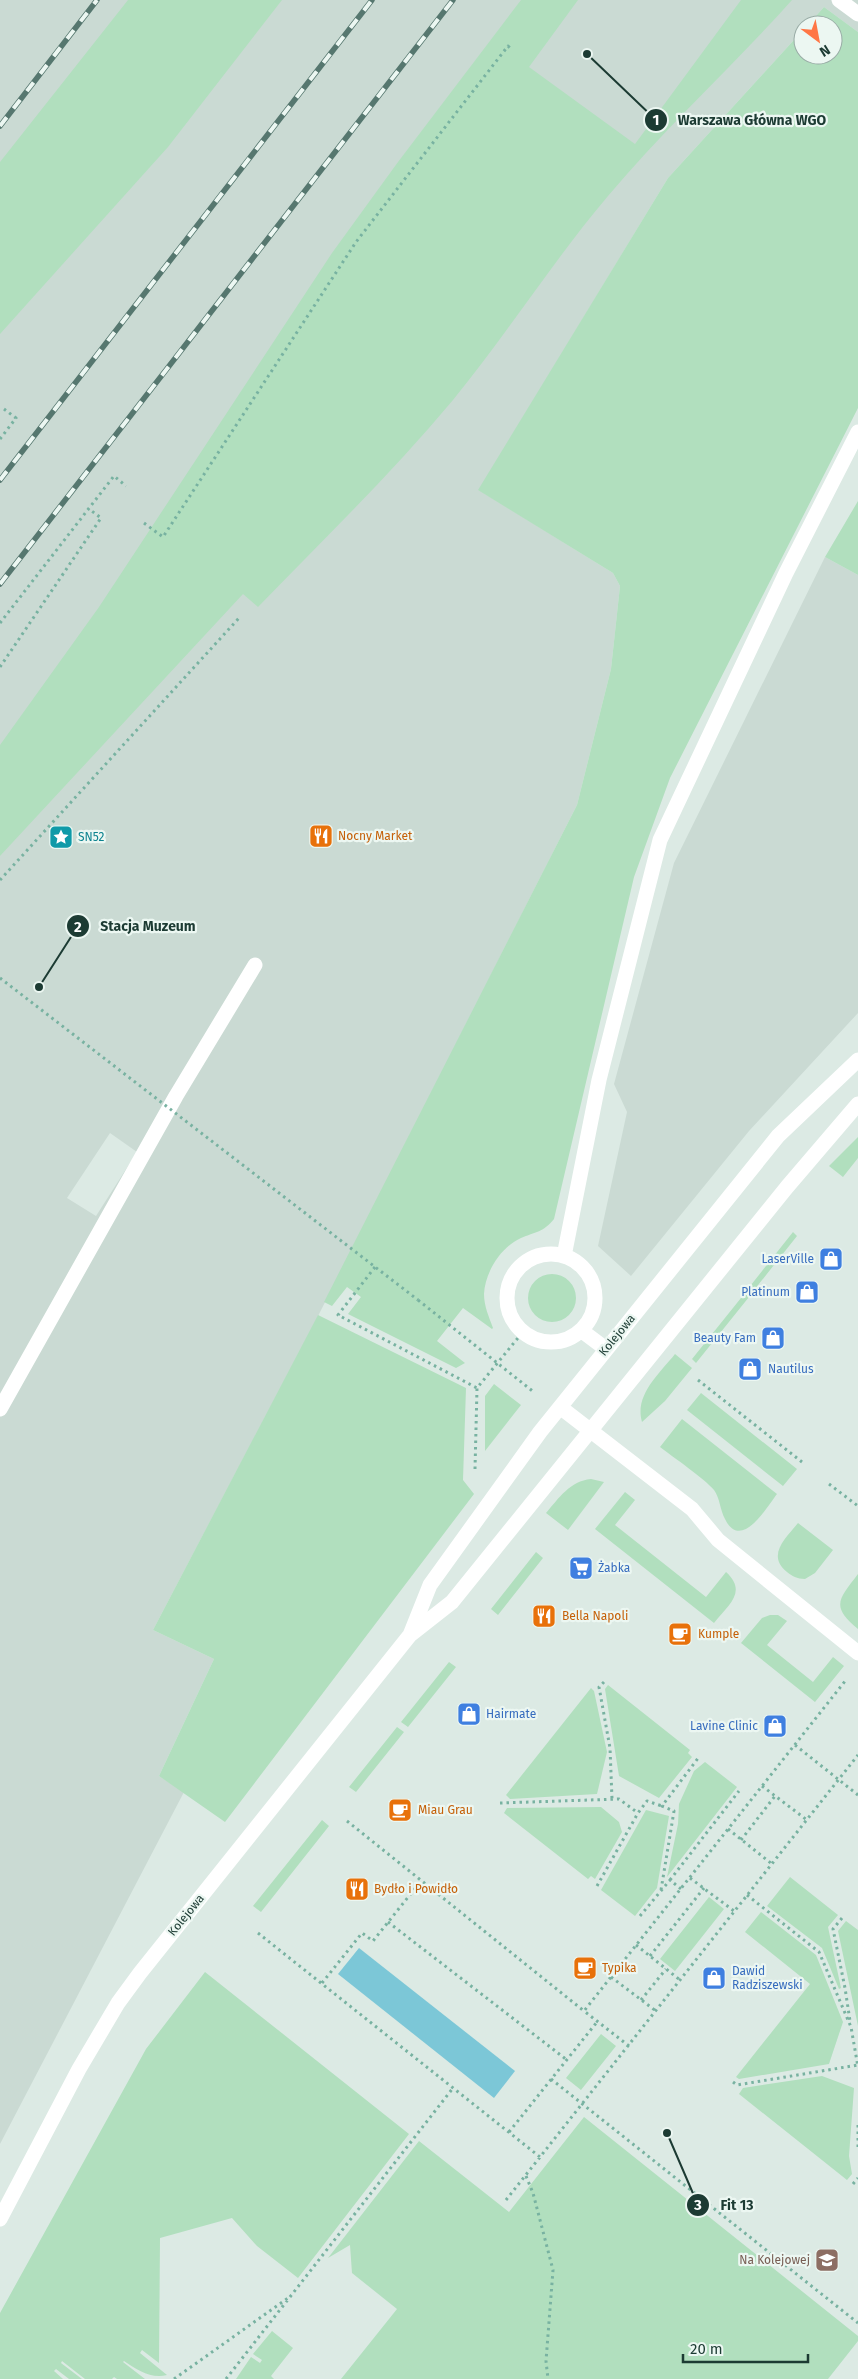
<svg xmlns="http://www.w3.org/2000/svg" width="858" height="2379" viewBox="0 0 858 2379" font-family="'Fira Sans',sans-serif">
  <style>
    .built { fill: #cadad3; fill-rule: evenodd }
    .green { fill: #b1dfbe }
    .water { fill: #7cc7d7 }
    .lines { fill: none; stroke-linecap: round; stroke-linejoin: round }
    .path { stroke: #78b2a1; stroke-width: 3; stroke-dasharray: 2.5 4; stroke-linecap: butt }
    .minor { stroke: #fff; stroke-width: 15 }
    .rail-casing { stroke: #56776f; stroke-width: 5.5 }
    .rail { stroke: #ecf7f2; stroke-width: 4; stroke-dasharray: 11; stroke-linecap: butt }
    .path-bridge { stroke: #78b2a1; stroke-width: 3; stroke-dasharray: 2.5 4; stroke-linecap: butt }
    .labels { text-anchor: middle; stroke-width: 4.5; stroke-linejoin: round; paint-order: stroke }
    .food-label { font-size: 12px; fill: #c56008; stroke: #ecf7f2; text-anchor: start }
    .culture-label { font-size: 12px; fill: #0d838f; stroke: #ecf7f2; text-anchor: start }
    .shop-label { font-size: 12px; fill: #366cbe; stroke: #ecf7f2; text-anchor: end }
    .street-label { font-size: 12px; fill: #1c3b33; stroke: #ecf7f2 }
    .education-label { font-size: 12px; fill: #785e54; stroke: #ecf7f2; text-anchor: end }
    .leader { fill: none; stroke: #1c3b33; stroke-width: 2 }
    .callout-dot { fill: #1c3b33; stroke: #ecf7f2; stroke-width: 2 }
    .mark-label { font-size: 15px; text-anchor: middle; font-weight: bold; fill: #fff }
    .callout-label { font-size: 14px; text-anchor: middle; font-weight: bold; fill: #1c3b33; stroke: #ecf7f2; stroke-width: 4.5; stroke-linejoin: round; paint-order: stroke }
  </style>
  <rect width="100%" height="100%" fill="#dceae4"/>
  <path class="built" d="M 0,0 L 858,0 L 858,32 L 824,7 L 808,25 L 803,25 L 803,30 L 668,178 L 479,490 L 613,573 L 620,586 L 611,669 L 577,805 L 314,1324 L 153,1630 L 214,1659 L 159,1776 L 184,1792 L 0,2144 ZM 110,1133 L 137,1152 L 96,1216 L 67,1198 Z
    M 825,557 L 858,575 L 858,1013 L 749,1131 L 631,1276 L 598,1246 L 627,1112 L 614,1084 L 674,863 Z"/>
  <path class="green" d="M 128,0 L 282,0 L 168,147 L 0,334 L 0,162 Z
    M 521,0 L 578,0 L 529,67 L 635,144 L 741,0 L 792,0 C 732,67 666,127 608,196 C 553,261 507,334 453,400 C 392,473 324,539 258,607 L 243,594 L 0,856 L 0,745 L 99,607 L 332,253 L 398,162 Z
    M 824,7 L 858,32 L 858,408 L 670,778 L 634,877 L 554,1219 C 544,1232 535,1232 521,1238 C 501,1247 485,1272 484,1294 C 484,1306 489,1317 493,1328 L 492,1329 L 463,1308 L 437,1341 L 465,1363 L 456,1368 L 348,1314 L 361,1297 L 347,1287 L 332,1306 L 324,1302 L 577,805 L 611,669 L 620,586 L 613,573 L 478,490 L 668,178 L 803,30 L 803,55 L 833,55 L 833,25 L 808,25 Z
    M 858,501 L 858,575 L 825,557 Z
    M 858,1137 L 858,1158 L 843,1177 L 829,1166 Z
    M 793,1232 L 797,1236 L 751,1294 L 747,1290 Z
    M528 1298a24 24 0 1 1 48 0a24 24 0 1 1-48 0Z
    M 745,1293 L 749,1297 L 696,1363 L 692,1359 Z
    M 318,1315 L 466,1388 L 463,1480 L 474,1494 L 225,1822 L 159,1776 L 214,1659 L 153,1630 Z
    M 675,1354 L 692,1368 L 665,1401 L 642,1422 C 634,1395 660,1373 675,1354 Z
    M 494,1384 L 521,1405 L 485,1451 L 485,1396 Z
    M 701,1393 L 797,1469 L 783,1486 L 687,1410 Z
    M 682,1419 L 777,1494 C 767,1507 741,1552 725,1519 C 720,1510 720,1498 714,1490 C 705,1479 673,1457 660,1447 Z
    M 591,1479 L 604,1482 L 568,1530 L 546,1513 C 559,1498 570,1481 591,1479 Z
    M 625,1492 L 635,1500 L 615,1525 L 706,1597 L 726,1572 C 748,1592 728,1605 714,1623 L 595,1529 Z
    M 798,1523 L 833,1550 L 815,1573 L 805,1579 C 797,1579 792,1576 787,1572 C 766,1555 786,1538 798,1523 Z
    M 536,1552 L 543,1558 L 498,1615 L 491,1609 Z
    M 858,1574 L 858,1629 C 830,1606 839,1599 858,1574 Z
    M 770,1615 L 778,1615 L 787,1621 L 767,1645 L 813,1682 L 833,1657 L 844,1666 L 815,1702 L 741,1643 L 762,1618 Z
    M 449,1662 L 456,1667 L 408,1727 L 401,1722 Z
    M 608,1685 L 690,1750 L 688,1753 L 692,1757 L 659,1798 L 619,1776 L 605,1689 Z
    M 591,1688 L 594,1691 L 607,1752 L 597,1794 L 510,1799 L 506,1795 Z
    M 397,1727 L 404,1732 L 356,1792 L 349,1787 Z
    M 705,1762 L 737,1787 L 667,1877 L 678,1824 L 679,1804 L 694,1771 Z
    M 601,1807 L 619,1822 L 622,1832 L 595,1879 L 591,1876 L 588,1879 L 504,1813 L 507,1808 Z
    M 646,1810 L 669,1816 L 657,1888 L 635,1916 L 601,1890 Z
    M 322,1820 L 329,1826 L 261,1912 L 253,1906 Z
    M 790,1877 L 838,1915 L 828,1927 L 841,1988 L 839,1989 L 822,1948 L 767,1906 Z
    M 709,1897 L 724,1909 L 675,1971 L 660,1959 Z
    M 761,1912 L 816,1955 L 843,2022 L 829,2064 L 739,2079 L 736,2077 L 810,1984 L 745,1932 Z
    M 846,1921 L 858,1930 L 858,2026 L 838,1931 Z
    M 205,1972 L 409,2134 L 298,2278 L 257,2246 L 232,2218 L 160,2238 L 159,2363 L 142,2350 L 140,2353 L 167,2375 C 151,2379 137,2370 124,2361 L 123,2362 L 145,2379 L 117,2379 L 114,2377 L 112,2379 L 85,2379 L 62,2361 L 61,2363 L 82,2379 L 69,2379 L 56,2369 L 54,2371 L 63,2379 L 0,2379 L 0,2313 L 146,2049 Z
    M 601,2034 L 616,2046 L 581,2090 L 566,2078 Z
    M 822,2076 L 854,2088 L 849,2156 L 852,2174 L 847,2180 L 739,2094 L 743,2088 Z
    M 584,2117 L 858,2336 L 858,2341 L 828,2379 L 341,2379 L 397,2309 L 352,2273 L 350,2245 L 328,2258 L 419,2141 L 509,2212 Z
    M 272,2331 L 293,2348 L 271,2376 L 274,2379 L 236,2379 L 251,2357 L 260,2363 L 262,2360 L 253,2354 Z"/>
  <path class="water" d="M 359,1948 L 515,2071 L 494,2098 L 338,1974 Z"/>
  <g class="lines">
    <path class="path" d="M 0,439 L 16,418 L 4,409
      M 144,523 L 163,537 L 356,242 L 508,46 L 511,49
      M 0,623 L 114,476 L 126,486
      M 0,667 L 101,518 L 89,509
      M 0,880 L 239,618
      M 375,1267 L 338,1315 L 477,1388
      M 418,1300 L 535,1393
      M 698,1380 L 802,1462
      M 475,1469 L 477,1388 L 522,1333
      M 829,1484 L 858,1506
      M 604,1682 L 599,1687 L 610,1748 L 612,1799
      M 795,1745 L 858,1795
      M 762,1786 L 807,1820
      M 500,1803 L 619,1799 L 638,1813
      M 347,1821 L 584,2011
      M 728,1829 L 772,1864
      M 741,1840 L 775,1796
      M 690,1878 L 734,1911
      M 670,1880 L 739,1791
      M 597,1886 L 638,1813 L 647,1801 L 662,1806
      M 661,1890 L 674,1811 L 662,1806 L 699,1757
      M 747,1895 L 819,1952 L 851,2027 L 858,2067
      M 640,1916 L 670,1880 L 681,1889
      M 842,1918 L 833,1929 L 845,1988 L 850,2021
      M 388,1922 L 567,2060
      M 258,1933 L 540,2157
      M 636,1945 L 680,1980
      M 650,1956 L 704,1888
      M 611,1977 L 656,2011
      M 322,1983 L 362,1933 L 373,1941 L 421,1881
      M 641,2000 L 666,1969
      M 629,2046 L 584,2011 L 846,1680
      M 551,2079 L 858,2323
      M 733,2082 L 737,2085 L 858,2065
      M 858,2125 L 858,2147
      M 509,2132 L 597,2022
      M 526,2176 L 533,2193 L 553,2270 L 546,2361 L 548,2379
      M 853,2184 L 858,2178
      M 506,2200 L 858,1755
      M 174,2379 L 288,2298
      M 226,2379 L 453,2088"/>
    <path class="minor" d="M 839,0 L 858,14
      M507 1298a44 44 0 1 1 88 0a44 44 0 1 1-88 0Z
      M 564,1256 L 599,1080 L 660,840 L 786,573 L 858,432
      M 582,1331 L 606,1349
      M 560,1407 L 692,1509 L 718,1540 L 858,1653
      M 0,1409 L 176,1096 L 255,965
      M 410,1635 L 430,1585 L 540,1432 L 778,1136 L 858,1060
      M 0,2219 L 79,2069 L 118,2003 L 140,1973 L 410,1635 L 452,1602 L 787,1187 L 858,1104"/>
    <g class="rail-casing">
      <path id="rail" d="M 0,126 L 97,0
        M 0,480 L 372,0
        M 0,584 L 453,0"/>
    </g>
    <use href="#rail" class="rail"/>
    <path class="path-bridge" d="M 0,978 L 418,1300"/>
  </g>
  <defs>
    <g id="restaurant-square" transform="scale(1.25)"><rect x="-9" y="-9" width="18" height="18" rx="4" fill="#e8710a" stroke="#ecf7f2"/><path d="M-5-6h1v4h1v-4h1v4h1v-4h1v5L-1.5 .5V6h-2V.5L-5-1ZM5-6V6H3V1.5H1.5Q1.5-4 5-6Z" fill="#fff"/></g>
    <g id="sight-square" transform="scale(1.25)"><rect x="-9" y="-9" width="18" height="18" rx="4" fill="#0f9aa8" stroke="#ecf7f2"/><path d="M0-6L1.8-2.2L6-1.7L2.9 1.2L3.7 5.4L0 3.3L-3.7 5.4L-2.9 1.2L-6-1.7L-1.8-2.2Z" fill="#fff"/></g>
    <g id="shop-square" transform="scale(1.25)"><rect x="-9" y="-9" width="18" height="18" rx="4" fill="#3f7fe0" stroke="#ecf7f2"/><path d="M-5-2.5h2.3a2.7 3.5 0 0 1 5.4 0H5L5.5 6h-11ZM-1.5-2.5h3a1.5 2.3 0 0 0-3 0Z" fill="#fff"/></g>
    <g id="supermarket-square" transform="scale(1.25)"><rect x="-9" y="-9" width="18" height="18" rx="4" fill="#3f7fe0" stroke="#ecf7f2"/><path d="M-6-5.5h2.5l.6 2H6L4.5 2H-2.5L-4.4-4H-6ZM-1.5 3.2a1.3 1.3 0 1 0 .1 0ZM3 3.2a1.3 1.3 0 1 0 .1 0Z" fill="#fff"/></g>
    <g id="cafe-square" transform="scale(1.25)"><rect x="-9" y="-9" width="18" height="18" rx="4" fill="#e8710a" stroke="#ecf7f2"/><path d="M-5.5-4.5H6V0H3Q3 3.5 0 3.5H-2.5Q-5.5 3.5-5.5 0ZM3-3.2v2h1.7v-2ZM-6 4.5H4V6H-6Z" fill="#fff"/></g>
    <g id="school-square" transform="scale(1.25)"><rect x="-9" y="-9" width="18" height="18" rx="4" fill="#8d6e63" stroke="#ecf7f2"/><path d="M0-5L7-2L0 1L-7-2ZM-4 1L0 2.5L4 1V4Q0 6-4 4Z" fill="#fff"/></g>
  </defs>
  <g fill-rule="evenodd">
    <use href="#restaurant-square" x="321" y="836"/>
    <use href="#sight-square" x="61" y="837"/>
    <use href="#shop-square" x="831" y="1259"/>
    <use href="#shop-square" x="807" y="1292"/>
    <use href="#shop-square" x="773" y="1338"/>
    <use href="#shop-square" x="750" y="1369"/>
    <use href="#supermarket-square" x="581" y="1568"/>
    <use href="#restaurant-square" x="544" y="1616"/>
    <use href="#cafe-square" x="680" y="1634"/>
    <use href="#shop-square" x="469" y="1714"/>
    <use href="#shop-square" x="775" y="1726"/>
    <use href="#cafe-square" x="400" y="1810"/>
    <use href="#restaurant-square" x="357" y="1889"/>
    <use href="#cafe-square" x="585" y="1968"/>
    <use href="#shop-square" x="714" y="1978"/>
    <use href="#school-square" x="827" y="2260"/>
  </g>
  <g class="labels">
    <g class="food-label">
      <text x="338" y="840">Nocny Market</text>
      <text x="562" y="1620">Bella Napoli</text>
      <text x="698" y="1638">Kumple</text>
      <text x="418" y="1814">Miau Grau</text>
      <text x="374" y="1893">Bydło i Powidło</text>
      <text x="602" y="1972">Typika</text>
    </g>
    <g class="culture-label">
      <text x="78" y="841">SN52</text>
    </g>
    <g class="shop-label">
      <text x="814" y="1263">LaserVille</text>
      <text x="790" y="1296">Platinum</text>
      <text x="756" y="1342">Beauty Fam</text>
      <text x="768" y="1373" text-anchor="start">Nautilus</text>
      <text x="598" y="1572" text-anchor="start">Żabka</text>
      <text x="486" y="1718" text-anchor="start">Hairmate</text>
      <text x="758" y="1730">Lavine Clinic</text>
      <text x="732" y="1975" text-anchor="start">Dawid<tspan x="732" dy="14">Radziszewski</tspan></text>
    </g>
    <g class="street-label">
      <text transform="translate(617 1335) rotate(-51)" y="4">Kolejowa</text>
      <text transform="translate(186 1915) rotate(-51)" y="4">Kolejowa</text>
    </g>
    <g class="education-label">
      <text x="810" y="2264">Na Kolejowej</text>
    </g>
  </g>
  <path class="leader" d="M587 54L656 120M39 987L78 926M667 2133L698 2205"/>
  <g class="callout-dot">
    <circle cx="587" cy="54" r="5"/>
    <circle cx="39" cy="987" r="5"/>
    <circle cx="667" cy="2133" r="5"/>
    <circle cx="656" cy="120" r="12"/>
    <circle cx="78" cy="926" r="12"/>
    <circle cx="698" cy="2205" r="12"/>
  </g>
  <g class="mark-label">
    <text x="656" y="125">1</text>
    <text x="78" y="932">2</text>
    <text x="698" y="2210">3</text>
  </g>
  <g class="callout-label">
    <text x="752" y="125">Warszawa Główna WGO</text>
    <text x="148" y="931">Stacja Muzeum</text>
    <text x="737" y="2210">Fit 13</text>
  </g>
  <g transform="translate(818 40) rotate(148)"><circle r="24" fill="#ecf7f2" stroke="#99aca6"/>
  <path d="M0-4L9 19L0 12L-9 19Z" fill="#ff7645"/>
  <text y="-8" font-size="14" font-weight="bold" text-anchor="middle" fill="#1c3b33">N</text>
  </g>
  <path d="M683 2354v8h125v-8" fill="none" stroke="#1c3b33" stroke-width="2.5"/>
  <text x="690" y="2354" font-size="15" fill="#1c3b33" stroke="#ecf7f2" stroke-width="4" paint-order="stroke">20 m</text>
</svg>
